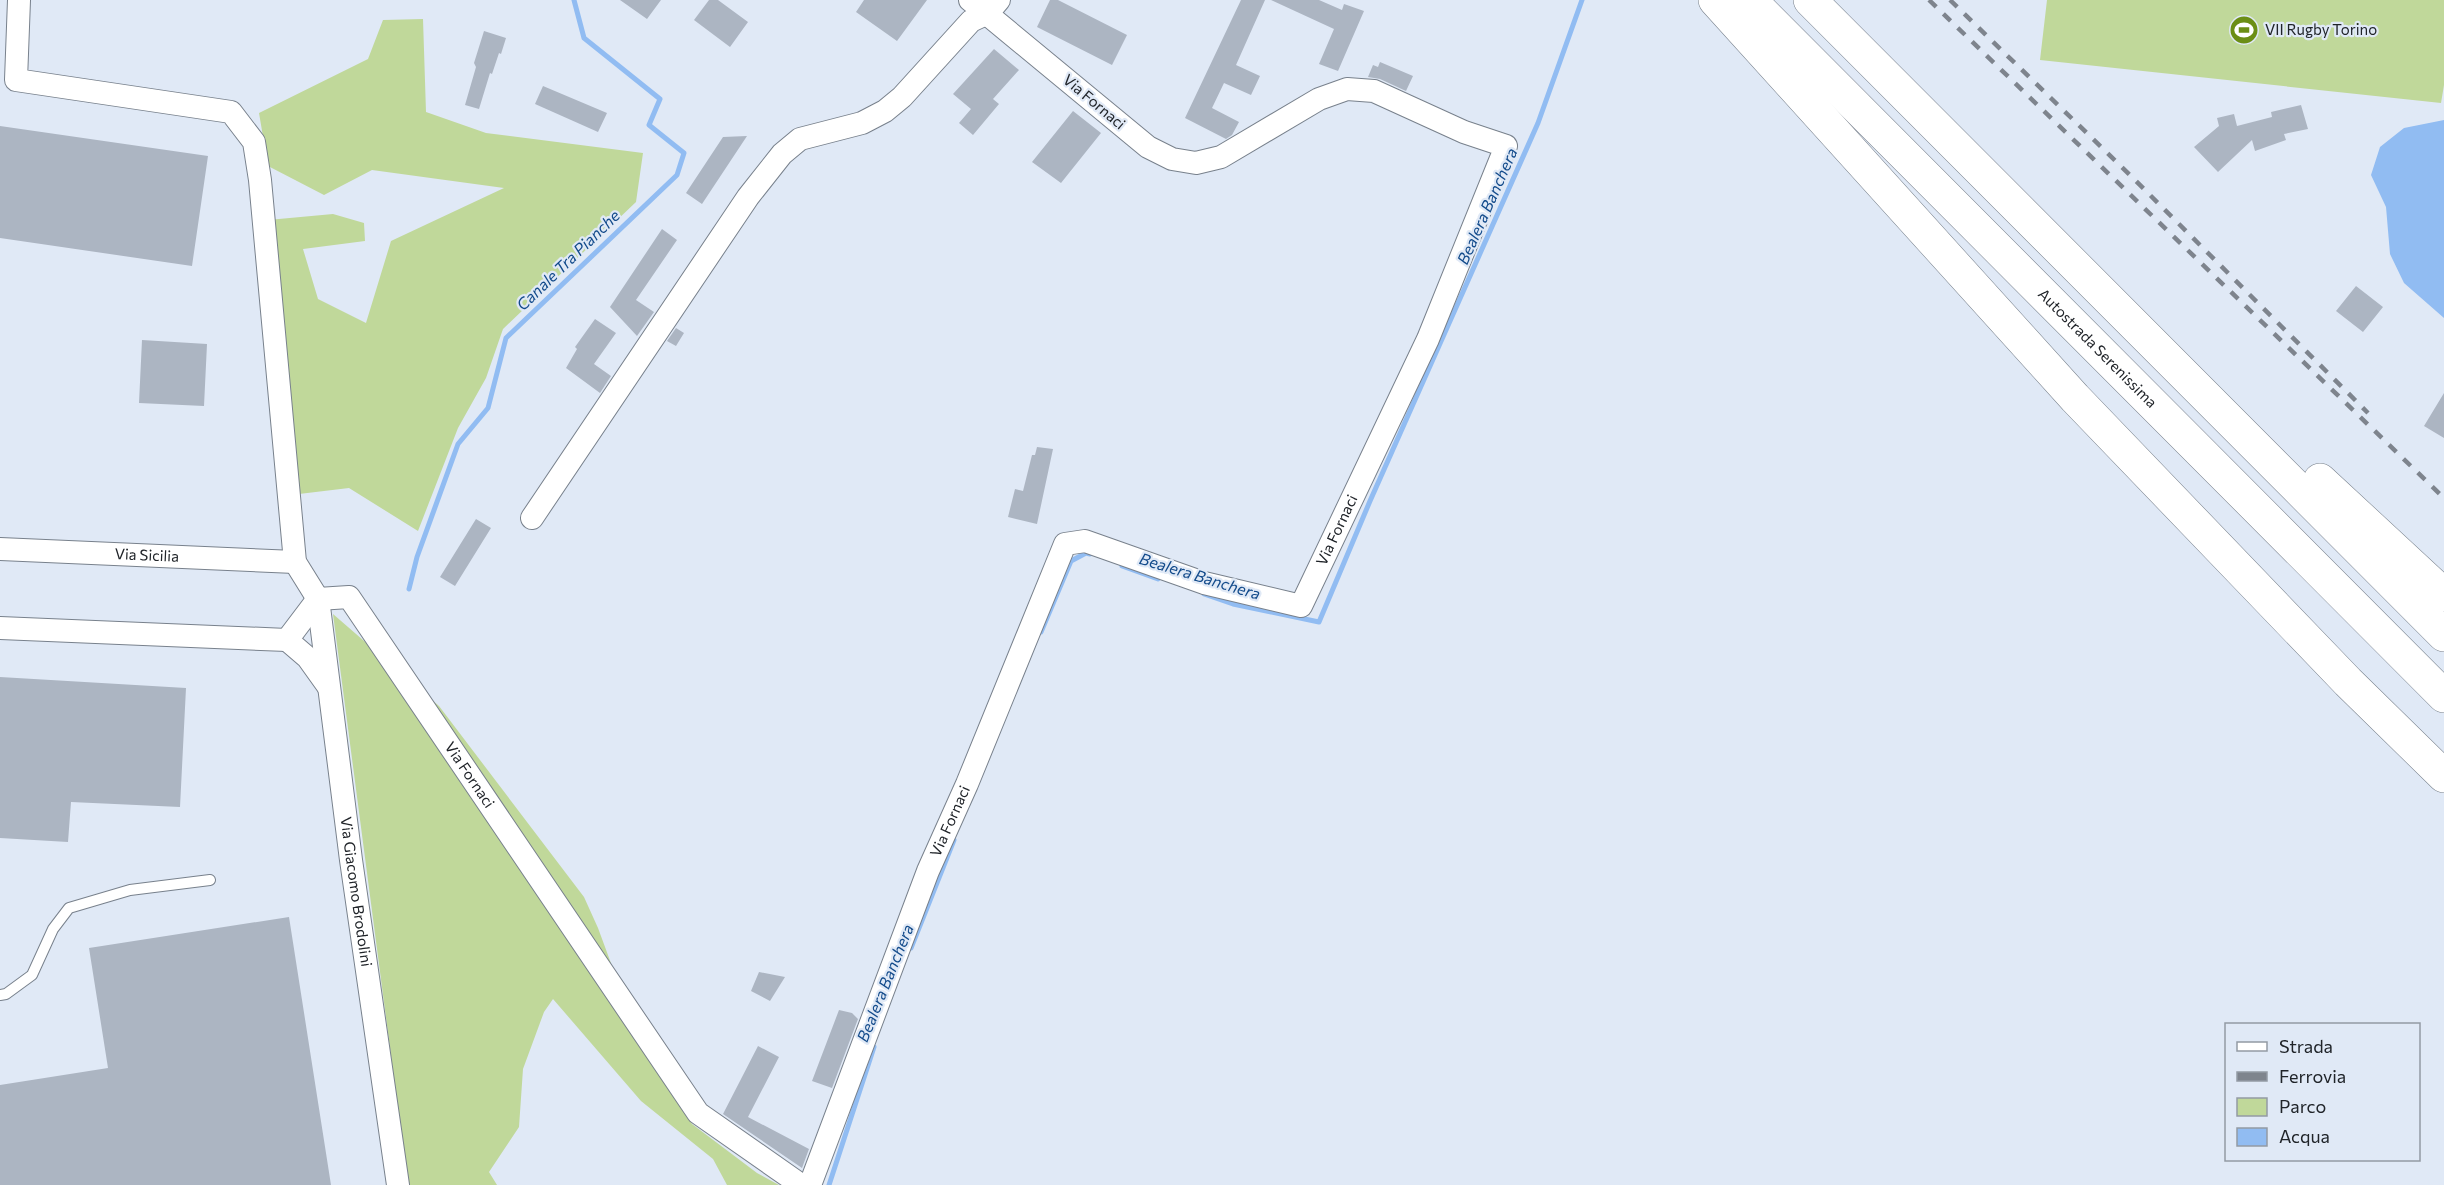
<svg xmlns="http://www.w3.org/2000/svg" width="2444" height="1185" viewBox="0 0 2444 1185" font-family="Commissioner,sans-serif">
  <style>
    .green { fill: #c0d89a }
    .water { fill: #91bcf2 }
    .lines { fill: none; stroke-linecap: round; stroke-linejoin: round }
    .stream { stroke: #91bcf2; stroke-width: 5 }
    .building { fill: #acb5c2 }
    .lane-casing { stroke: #78818c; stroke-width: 12 }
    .street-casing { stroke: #78818c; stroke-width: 24 }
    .highway-casing { stroke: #78818c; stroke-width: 34 }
    .lane { stroke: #fff; stroke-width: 10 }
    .street { stroke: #fff; stroke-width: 22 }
    .highway { stroke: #fff; stroke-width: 33 }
    .rail { stroke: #7e848d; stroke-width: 4.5; stroke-dasharray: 10 10; stroke-linecap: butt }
    .labels { text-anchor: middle; stroke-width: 4.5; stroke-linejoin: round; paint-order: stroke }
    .poi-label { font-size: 15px; fill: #202429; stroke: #e0e9f6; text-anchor: start }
    .street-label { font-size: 15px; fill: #202429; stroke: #e0e9f6 }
    .water-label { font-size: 16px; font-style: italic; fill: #134b8b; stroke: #e0e9f6 }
  </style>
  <rect width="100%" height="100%" fill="#e0e9f6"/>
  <path class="green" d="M 2047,0 L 2444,0 L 2444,85 L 2441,103 L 2040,60 Z
    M 423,19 L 426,112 L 486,133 L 643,153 L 636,202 L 503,329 L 486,378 L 458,428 L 418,531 L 349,488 L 299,494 L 268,220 L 333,214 L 364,223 L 365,241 L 303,249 L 318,299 L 366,323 L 391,241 L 504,188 L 372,170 L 324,195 L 268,166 L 259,113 L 368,59 L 383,20 Z
    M 333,614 L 439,706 L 584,897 L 598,928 L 643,1050 L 692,1124 L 757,1173 L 779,1185 L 727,1185 L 713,1159 L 641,1101 L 553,999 L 544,1012 L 523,1069 L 519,1127 L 489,1172 L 497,1185 L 408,1185 Z"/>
  <path class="water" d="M 2444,120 L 2444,318 L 2404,283 L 2390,254 L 2386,207 L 2371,175 L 2380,147 L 2404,128 Z"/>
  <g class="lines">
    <path class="stream" d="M 1122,566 L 1158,579
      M 409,589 L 417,557 L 458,444 L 488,408 L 506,338 L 677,175 L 684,153 L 649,125 L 660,99 L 584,38 L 574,0
      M 1204,594 L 1233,604 L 1319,622 L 1370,501 L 1538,123 L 1582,0
      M 1041,632 L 1071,561 L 1086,553 L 1090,554
      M 911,948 L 954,840
      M 829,1185 L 874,1047"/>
  </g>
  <path class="building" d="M 620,0 L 661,0 L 647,19 Z
    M 709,0 L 718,0 L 748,22 L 730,47 L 694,20 Z
    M 864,0 L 927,0 L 897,41 L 856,12 Z
    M 1050,0 L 1058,0 L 1127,35 L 1112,65 L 1037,27 Z
    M 1241,0 L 1265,0 L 1236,65 L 1260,76 L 1251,95 L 1224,83 L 1212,108 L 1239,122 L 1232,135 L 1226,139 L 1185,118 Z
    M 1271,0 L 1319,0 L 1342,10 L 1344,4 L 1364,11 L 1338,71 L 1319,64 L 1334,29 Z
    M 484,31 L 506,38 L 501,54 L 499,53 L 492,74 L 490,73 L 479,109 L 465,105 L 476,67 L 474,63 Z
    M 994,49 L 1019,70 L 993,99 L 999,104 L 973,135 L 959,123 L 971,109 L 953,94 Z
    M 1380,62 L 1413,76 L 1406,91 L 1380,79 L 1368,77 L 1373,65 L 1378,67 Z
    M 543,86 L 607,113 L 598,132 L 535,104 Z
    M 2301,105 L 2308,129 L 2284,134 L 2286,140 L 2255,151 L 2252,140 L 2218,172 L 2194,147 L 2219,126 L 2217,118 L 2234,114 L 2237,126 L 2272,117 L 2271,112 Z
    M 1073,111 L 1101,133 L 1061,183 L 1032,162 Z
    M 0,126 L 208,156 L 192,266 L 0,238 Z
    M 747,136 L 702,204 L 686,193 L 723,137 Z
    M 662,229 L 677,240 L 636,300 L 654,312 L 637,336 L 610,307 Z
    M 2356,286 L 2383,307 L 2363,332 L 2336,311 Z
    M 595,319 L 616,333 L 594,364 L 611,376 L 600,393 L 566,368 L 577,349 L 575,347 Z
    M 676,328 L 684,333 L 676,346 L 667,341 Z
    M 142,340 L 207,344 L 204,406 L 139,403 Z
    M 2444,393 L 2444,438 L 2424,426 Z
    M 1037,447 L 1053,449 L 1037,524 L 1008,517 L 1015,489 L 1023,491 L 1032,455 L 1035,455 Z
    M 476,519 L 491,528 L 455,586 L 440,577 Z
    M 0,677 L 186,688 L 180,807 L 71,802 L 68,842 L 0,838 Z
    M 289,917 L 331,1185 L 0,1185 L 0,1085 L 108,1068 L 89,948 Z
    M 759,972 L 785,977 L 770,1001 L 751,991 Z
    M 839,1010 L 852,1013 L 858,1019 L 832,1088 L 812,1081 Z
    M 758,1046 L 779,1057 L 748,1117 L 809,1149 L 802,1168 L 723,1114 Z"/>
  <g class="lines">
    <g class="lane-casing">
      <path id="lane" d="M 0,995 L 6,994 L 32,975 L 53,929 L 69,908 L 130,890 L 210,880"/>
    </g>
    <g class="street-casing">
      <g id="street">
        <path id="s1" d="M 19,0 L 16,80 L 231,112 L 254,142 L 260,180 L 295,562 L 318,599 L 351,860 L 398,1185"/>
        <path d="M 532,518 L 748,197 L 782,154 L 800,139 L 862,123 L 885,111 L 902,97 L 971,21 L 988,13 L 999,0"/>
        <path id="s2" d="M 0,549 L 295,562"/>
        <path id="s3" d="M 318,599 L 349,597 L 698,1113 L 801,1185"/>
        <path d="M 0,628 L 287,640"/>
        <path d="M 287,640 L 308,658 L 328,686"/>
        <path d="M 287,640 L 318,599"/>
        <path id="s4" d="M 810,1185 L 928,871 L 967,784 L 1065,544 L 1085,541 L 1204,583 L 1301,606 L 1428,339 L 1506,146 L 1464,132 L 1374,91 L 1347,89 L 1319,99 L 1221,157 L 1196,163 L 1172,159 L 1148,147 L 970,0"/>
      </g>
    </g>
    <g class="highway-casing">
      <g id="highway">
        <path d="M 1715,0 L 2075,398 L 2348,682 L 2444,776"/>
        <path id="s5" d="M 1750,0 L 2444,696"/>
        <path d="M 1810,0 L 2444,635"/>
        <path d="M 2320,480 L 2444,595"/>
      </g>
    </g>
    <use href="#lane" class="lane"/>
    <use href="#street" class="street"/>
    <use href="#highway" class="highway"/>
    <path class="rail" d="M 1929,0 L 2444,498
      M 1950,0 L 2130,175 L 2368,413"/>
  </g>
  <defs>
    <g id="stadium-disc" transform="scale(1.5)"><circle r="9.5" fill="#6b8e15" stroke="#e0e9f6"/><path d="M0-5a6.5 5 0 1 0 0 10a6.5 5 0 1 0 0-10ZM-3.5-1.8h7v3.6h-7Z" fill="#fff"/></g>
  </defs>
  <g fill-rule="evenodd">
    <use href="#stadium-disc" x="2244" y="30"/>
  </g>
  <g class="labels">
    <g class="poi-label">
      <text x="2265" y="35">VII Rugby Torino</text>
    </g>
    <g class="street-label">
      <text transform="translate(1094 102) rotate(40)" y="5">Via Fornaci</text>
      <text dy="5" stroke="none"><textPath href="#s5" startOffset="492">Autostrada Serenissima</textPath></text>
      <text dy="5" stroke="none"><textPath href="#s4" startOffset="1020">Via Fornaci</textPath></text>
      <text dy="5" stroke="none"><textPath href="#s2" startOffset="147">Via Sicilia</textPath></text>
      <text dy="5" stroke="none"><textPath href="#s3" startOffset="246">Via Fornaci</textPath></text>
      <text dy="5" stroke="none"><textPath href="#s4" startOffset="390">Via Fornaci</textPath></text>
      <text dy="5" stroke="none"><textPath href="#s1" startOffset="1096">Via Giacomo Brodolini</textPath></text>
    </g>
    <g class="water-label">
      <text transform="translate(1487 206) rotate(-66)" y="6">Bealera Banchera</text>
      <text transform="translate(568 260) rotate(-44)" y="6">Canale Tra Pianche</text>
      <text transform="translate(1200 576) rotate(17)" y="6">Bealera Banchera</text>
      <text transform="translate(885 983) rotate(-68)" y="6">Bealera Banchera</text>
    </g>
  </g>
  <rect x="2225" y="1023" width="195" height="138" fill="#e0e9f6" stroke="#939aa4" stroke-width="1.5"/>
  <rect x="2237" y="1042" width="30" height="9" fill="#ffffff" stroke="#939aa4" stroke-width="1.5"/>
  <text x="2279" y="1053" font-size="18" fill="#202429">Strada</text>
  <rect x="2237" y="1072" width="30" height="9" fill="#7e848d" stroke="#939aa4" stroke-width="1.5"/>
  <text x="2279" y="1083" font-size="18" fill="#202429">Ferrovia</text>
  <rect x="2237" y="1098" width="30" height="18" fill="#c0d89a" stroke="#939aa4" stroke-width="1.5"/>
  <text x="2279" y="1113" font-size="18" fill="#202429">Parco</text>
  <rect x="2237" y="1128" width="30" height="18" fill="#91bcf2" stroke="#939aa4" stroke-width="1.5"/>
  <text x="2279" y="1143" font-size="18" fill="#202429">Acqua</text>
</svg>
